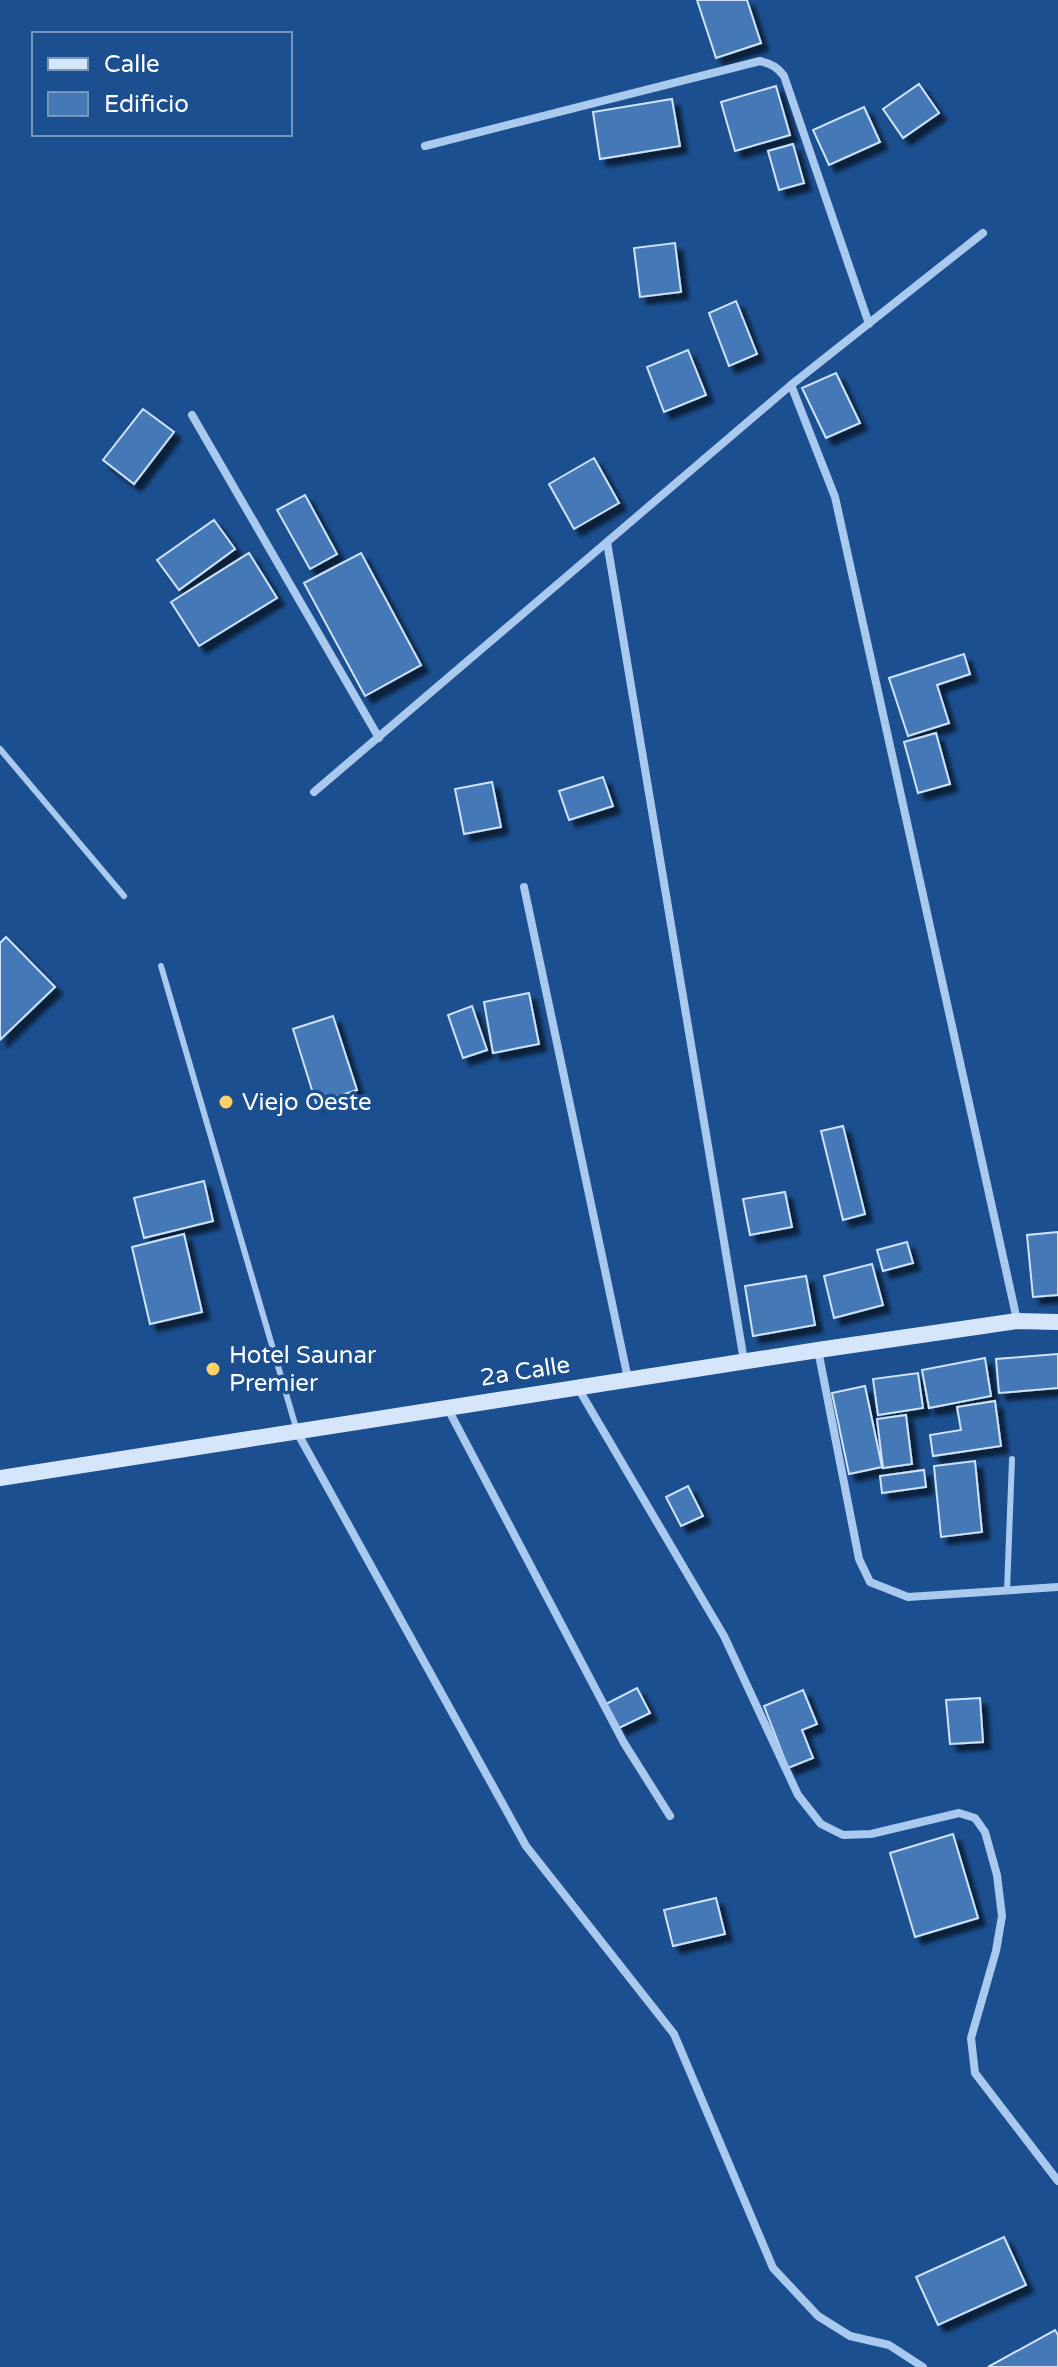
<svg xmlns="http://www.w3.org/2000/svg" width="1058" height="2367" viewBox="0 0 1058 2367" font-family="'Varela Round',sans-serif">
  <style>
    .building { fill: #4478b7; stroke: #cfe3fa; stroke-width: 2; filter: url(#shadow) }
    .lines { fill: none; stroke-linecap: round; stroke-linejoin: round }
    .lane { stroke: #a9c9ee; stroke-width: 6 }
    .street { stroke: #a9c9ee; stroke-width: 8 }
    .secondary { stroke: #d6e6fa; stroke-width: 16 }
    .poi-dot { fill: #ffd166; stroke: #1b4f8f; stroke-width: 3 }
    .labels { text-anchor: middle; stroke-width: 7; stroke-linejoin: round; paint-order: stroke }
    .poi-label { font-size: 24px; fill: #fff; stroke: #1b4f8f; text-anchor: start }
    .street-label { font-size: 24px; fill: #fff; stroke: #1b4f8f }
  </style>
  <defs>
    <filter id="shadow"><feDropShadow dx="7" dy="7" stdDeviation="2" flood-color="#0009"/></filter>
  </defs>
  <rect width="100%" height="100%" fill="#1b4f8f"/>
  <path class="building" d="M 697,0 L 747,0 L 761,43 L 716,58 Z
    M 919,84 L 939,113 L 903,138 L 883,109 Z
    M 776,86 L 790,135 L 735,151 L 721,102 Z
    M 672,99 L 680,146 L 600,159 L 593,112 Z
    M 864,107 L 880,142 L 829,165 L 813,130 Z
    M 793,144 L 804,183 L 779,190 L 768,151 Z
    M 675,243 L 681,292 L 640,297 L 634,248 Z
    M 736,301 L 757,354 L 729,366 L 709,313 Z
    M 688,350 L 706,395 L 664,412 L 647,367 Z
    M 836,373 L 860,423 L 826,438 L 802,388 Z
    M 143,409 L 174,432 L 134,484 L 103,460 Z
    M 594,458 L 619,503 L 574,529 L 549,484 Z
    M 305,495 L 337,554 L 310,569 L 277,510 Z
    M 214,520 L 235,549 L 179,590 L 157,560 Z
    M 249,553 L 277,598 L 199,646 L 171,602 Z
    M 361,553 L 421,665 L 365,696 L 304,583 Z
    M 964,654 L 970,674 L 937,685 L 949,723 L 908,736 L 889,678 Z
    M 936,733 L 950,784 L 918,793 L 904,742 Z
    M 603,777 L 613,806 L 569,820 L 559,791 Z
    M 492,782 L 501,827 L 464,834 L 455,789 Z
    M 6,937 L 55,987 L 0,1040 L 0,943 Z
    M 529,993 L 539,1044 L 493,1053 L 484,1002 Z
    M 472,1006 L 487,1050 L 463,1058 L 448,1015 Z
    M 333,1016 L 357,1090 L 316,1103 L 293,1029 Z
    M 843,1126 L 865,1214 L 843,1220 L 821,1131 Z
    M 204,1181 L 213,1221 L 144,1238 L 134,1198 Z
    M 785,1192 L 792,1227 L 750,1235 L 743,1199 Z
    M 1058,1232 L 1058,1295 L 1033,1297 L 1027,1235 Z
    M 184,1234 L 202,1312 L 150,1324 L 132,1247 Z
    M 907,1242 L 913,1263 L 883,1271 L 877,1250 Z
    M 872,1264 L 883,1305 L 834,1318 L 824,1276 Z
    M 806,1276 L 815,1325 L 753,1336 L 745,1286 Z
    M 1058,1354 L 1058,1388 L 999,1393 L 996,1359 Z
    M 985,1358 L 991,1396 L 929,1408 L 922,1370 Z
    M 918,1373 L 923,1408 L 878,1415 L 873,1379 Z
    M 865,1386 L 882,1467 L 849,1474 L 832,1393 Z
    M 995,1401 L 1001,1446 L 933,1456 L 930,1435 L 961,1430 L 957,1407 Z
    M 906,1415 L 912,1464 L 883,1468 L 877,1419 Z
    M 975,1461 L 982,1532 L 941,1537 L 934,1466 Z
    M 924,1470 L 926,1487 L 882,1493 L 880,1476 Z
    M 688,1486 L 703,1516 L 681,1526 L 666,1497 Z
    M 637,1688 L 650,1713 L 619,1728 L 606,1704 Z
    M 803,1690 L 817,1724 L 802,1730 L 813,1758 L 788,1768 L 764,1706 Z
    M 980,1698 L 983,1742 L 950,1744 L 946,1700 Z
    M 953,1834 L 978,1918 L 915,1937 L 890,1853 Z
    M 716,1898 L 725,1934 L 673,1946 L 664,1910 Z
    M 1004,2237 L 1026,2285 L 938,2325 L 916,2277 Z
    M 1055,2330 L 1058,2335 L 1058,2367 L 988,2367 Z"/>
  <g class="lines">
    <path class="lane" d="M 0,749 L 124,896
      M 161,966 L 297,1431
      M 1007,1591 L 1012,1459"/>
    <path class="street" d="M 425,146 L 760,61 C 772,64 777,67 784,76 L 869,324
      M 791,385 L 835,497 L 1017,1320
      M 192,415 L 379,738
      M 607,542 L 744,1361
      M 314,792 L 791,385 L 983,233
      M 524,887 L 628,1379
      M 818,1350 L 859,1559 L 870,1582 L 908,1597 L 1058,1587
      M 578,1388 L 724,1636 L 798,1795 L 821,1824 L 843,1835 L 871,1834 L 959,1813 L 975,1818 L 985,1832 L 997,1875 L 1002,1916 L 996,1951 L 971,2038 L 975,2073 L 1058,2181
      M 448,1409 L 624,1743 L 670,1816
      M 297,1432 L 526,1846 L 674,2034 L 773,2268 L 818,2316 L 850,2336 L 889,2345 L 923,2367"/>
    <path class="secondary" d="M 0,1478 L 818,1350 L 1017,1321 L 1058,1322"/>
  </g>
  <g class="poi-dot">
    <circle cx="226" cy="1102" r="8"/>
    <circle cx="213" cy="1369" r="8"/>
  </g>
  <g class="labels">
    <g class="poi-label">
      <text x="242" y="1110">Viejo Oeste</text>
      <text x="229" y="1363">Hotel Saunar<tspan x="229" dy="28">Premier</tspan></text>
    </g>
    <g class="street-label">
      <text transform="translate(525 1371) rotate(-9)" y="8">2a Calle</text>
    </g>
  </g>
  <rect x="32" y="32" width="260" height="104" fill="#1b4f8f" stroke="#7695bc" stroke-width="2"/>
  <rect x="48" y="58" width="40" height="12" fill="#d6e6fa" stroke="#7695bc" stroke-width="2"/>
  <text x="104" y="72" font-size="24" fill="#ffffff">Calle</text>
  <rect x="48" y="92" width="40" height="24" fill="#4478b7" stroke="#7695bc" stroke-width="2"/>
  <text x="104" y="112" font-size="24" fill="#ffffff">Edificio</text>
</svg>
